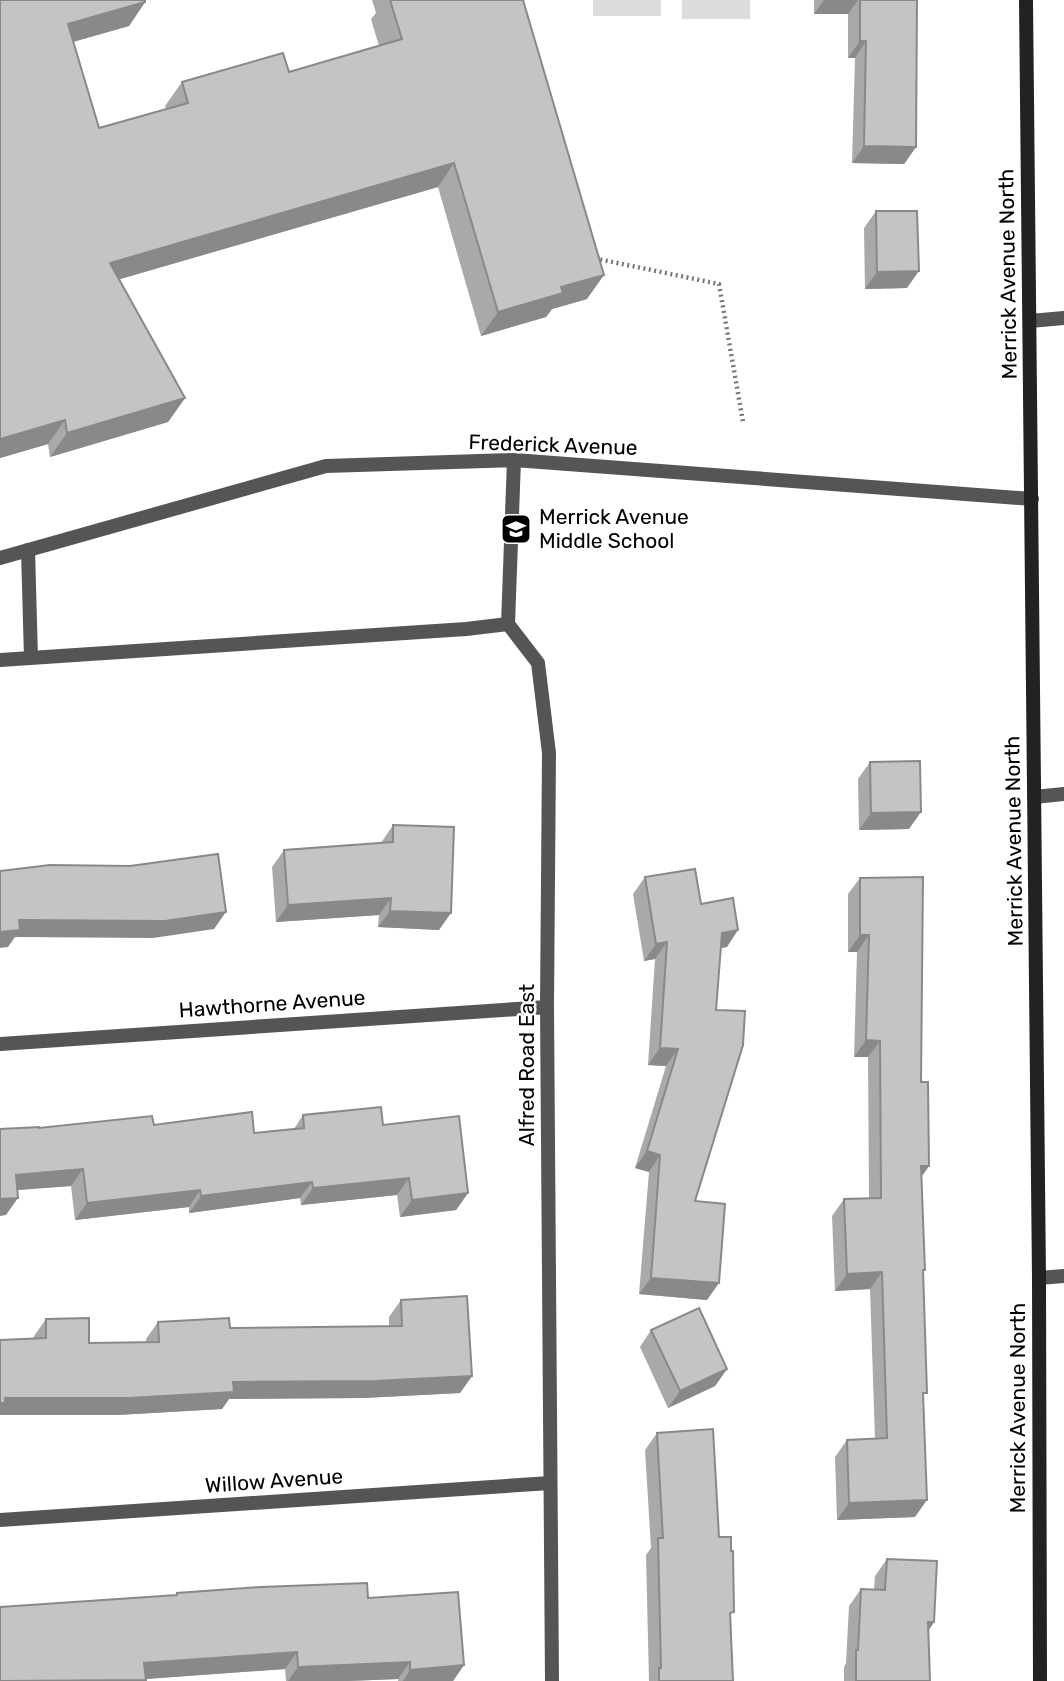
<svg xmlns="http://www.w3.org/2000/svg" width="1064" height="1681" viewBox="0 0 1064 1681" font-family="Rubik,sans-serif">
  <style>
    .pitch { fill: #dcdcdc }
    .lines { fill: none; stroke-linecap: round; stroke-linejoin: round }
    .path { stroke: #777; stroke-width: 4.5; stroke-dasharray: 2 3.5; stroke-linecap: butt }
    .lane { stroke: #555; stroke-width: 14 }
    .street { stroke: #555; stroke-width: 14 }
    .secondary { stroke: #222; stroke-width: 14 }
    .wall { fill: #a9a9a9 }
    .shaded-wall { fill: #898989 }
    .building { fill: #c4c4c4; stroke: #898989; stroke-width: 2 }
    .labels { text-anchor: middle; stroke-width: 5; stroke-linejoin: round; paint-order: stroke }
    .street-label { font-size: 21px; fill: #000; stroke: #fff }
    .poi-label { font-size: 21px; fill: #000; stroke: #fff; text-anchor: start }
  </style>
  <rect width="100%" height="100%" fill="#fff"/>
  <path class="pitch" d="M 593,0 L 661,0 L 661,16 L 593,16 Z
    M 682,0 L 750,0 L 750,19 L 682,19 Z"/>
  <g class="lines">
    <path class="path" d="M 597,256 L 598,259 L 719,284 L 743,422"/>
    <path class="lane" d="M 28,550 L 31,658
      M 0,660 L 466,629 L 508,624"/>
    <path class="street" d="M 1030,321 L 1064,318
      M 514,460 L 508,624 L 538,663 L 549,753 L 547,1007 L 552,1681
      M 0,558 L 326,466 L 514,460 L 1032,499
      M 1034,797 L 1064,794
      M 0,1044 L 547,1007
      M 1039,1278 L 1064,1276
      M 0,1520 L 550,1483"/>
    <path class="secondary" d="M 1026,0 L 1039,1278 L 1040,1681"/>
  </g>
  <path class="wall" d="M 0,0 L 145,2 L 129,26 L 73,42 L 99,128 L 166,109 L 165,106 L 182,82 L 289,72 L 379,46 L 371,19 L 376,13 L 372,0 L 523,0 L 587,299 L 552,309 L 546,317 L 481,336 L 438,187 L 119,279 L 185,398 L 168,422 L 50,457 L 48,444 L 0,458 Z
    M 814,0 L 917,0 L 916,147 L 904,164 L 852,163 L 855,58 L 848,58 L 848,14 L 814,14 Z
    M 876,211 L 907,288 L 865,289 L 864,228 Z
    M 870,762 L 909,829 L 859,830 L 858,779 Z
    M 393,825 L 439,930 L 378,927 L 379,915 L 276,922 L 272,867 L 284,850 L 381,843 Z
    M 645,877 L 701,904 L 727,947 L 721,948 L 695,1201 L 707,1300 L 639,1294 L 649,1172 L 635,1168 L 666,1066 L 648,1065 L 655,959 L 644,961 L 633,894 Z
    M 860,878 L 921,1082 L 929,1166 L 921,1177 L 923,1273 L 923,1398 L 915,1517 L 837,1520 L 835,1457 L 847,1440 L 875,1439 L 870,1289 L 835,1291 L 832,1216 L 844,1199 L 869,1198 L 868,1057 L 854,1057 L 857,952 L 848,952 L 848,894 Z
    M 303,1115 L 383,1125 L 468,1193 L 456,1210 L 400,1217 L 397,1195 L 301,1205 L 300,1198 L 189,1213 L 189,1207 L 75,1220 L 71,1186 L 17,1190 L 6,1215 L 39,1128 L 154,1125 L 254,1133 L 294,1129 Z
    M 401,1300 L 472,1376 L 460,1393 L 363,1398 L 229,1399 L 222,1409 L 117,1415 L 0,1415 L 0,1340 L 34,1338 L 34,1336 L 46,1319 L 89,1343 L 146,1343 L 146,1339 L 158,1322 L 230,1328 L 389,1326 L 389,1317 Z
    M 651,1330 L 727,1369 L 715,1386 L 668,1408 L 640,1347 Z
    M 657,1433 L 719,1537 L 731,1617 L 733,1681 L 649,1681 L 646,1555 L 651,1548 L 645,1450 Z
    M 887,1559 L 934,1622 L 928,1631 L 930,1681 L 844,1681 L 844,1667 L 846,1663 L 849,1606 L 861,1589 L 874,1590 L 875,1576 Z
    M 177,1593 L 368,1598 L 464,1665 L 453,1681 L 398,1681 L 398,1679 L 348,1681 L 286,1681 L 285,1669 L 146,1679 Z"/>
  <path class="shaded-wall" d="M 824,0 L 858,0 L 848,14 L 814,14 Z
    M 145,2 L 129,26 L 51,48 L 68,24 Z
    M 860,41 L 866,41 L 855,58 L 848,58 Z
    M 864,146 L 916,147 L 904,164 L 852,163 Z
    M 454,163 L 438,187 L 93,287 L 110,263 Z
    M 919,271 L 907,288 L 865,289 L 877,272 Z
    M 604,275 L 587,299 L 552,309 L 546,317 L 481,336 L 498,312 L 561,287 Z
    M 185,398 L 168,422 L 50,457 L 67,433 Z
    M 65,420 L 48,444 L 0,458 L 0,439 Z
    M 921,812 L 909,829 L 859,830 L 871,813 Z
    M 391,898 L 379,915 L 276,922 L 288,905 Z
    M 390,911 L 451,913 L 439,930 L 378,927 Z
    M 226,912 L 214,929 L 153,938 L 15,937 L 8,947 L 0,948 L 0,932 L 19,920 Z
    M 738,930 L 727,947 L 710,950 L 722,933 Z
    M 860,935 L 869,935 L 857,952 L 848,952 Z
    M 667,942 L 655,959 L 644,961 L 656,944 Z
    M 866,1040 L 880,1041 L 868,1057 L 854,1057 Z
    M 660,1048 L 678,1049 L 666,1066 L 648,1065 Z
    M 647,1151 L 660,1155 L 649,1172 L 635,1168 Z
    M 921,1166 L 929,1166 L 917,1183 Z
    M 83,1169 L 71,1186 L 4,1191 L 16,1175 Z
    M 409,1178 L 397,1195 L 301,1205 L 313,1188 Z
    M 312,1182 L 300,1198 L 189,1213 L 201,1196 Z
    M 200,1190 L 189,1207 L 75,1220 L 87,1203 Z
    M 468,1193 L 456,1210 L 400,1217 L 412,1200 Z
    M 18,1198 L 6,1215 L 0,1216 L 0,1199 Z
    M 882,1272 L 870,1289 L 835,1291 L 847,1274 Z
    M 651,1278 L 719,1283 L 707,1300 L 639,1294 Z
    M 727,1369 L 715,1386 L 668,1408 L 680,1391 Z
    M 472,1376 L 460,1393 L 363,1398 L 229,1399 L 222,1409 L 117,1415 L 0,1415 L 0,1403 L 5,1398 L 233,1382 Z
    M 927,1500 L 915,1517 L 837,1520 L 849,1503 Z
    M 928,1622 L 934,1622 L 923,1639 Z
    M 297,1652 L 285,1669 L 132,1680 L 144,1663 Z
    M 410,1662 L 398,1679 L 348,1681 L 288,1681 L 298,1667 Z
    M 464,1665 L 453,1681 L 403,1681 L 410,1670 Z"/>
  <path class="building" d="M 0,0 L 145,0 L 145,2 L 68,24 L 99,128 L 188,103 L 182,82 L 283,53 L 289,72 L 402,39 L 390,0 L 523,0 L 604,275 L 561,287 L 563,293 L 498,312 L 454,163 L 110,263 L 185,398 L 67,433 L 65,420 L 0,439 Z
    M 860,0 L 917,0 L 916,147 L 864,146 L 866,41 L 860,41 Z
    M 876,211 L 917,211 L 919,271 L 877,272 Z
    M 920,761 L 921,812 L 871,813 L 870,762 Z
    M 393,825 L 454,827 L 451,913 L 390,911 L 391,898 L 288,905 L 284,850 L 393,842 Z
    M 218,854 L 226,912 L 165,921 L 19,920 L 20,930 L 0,932 L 0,871 L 50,865 L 130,866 Z
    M 695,869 L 701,904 L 733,898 L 738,930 L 722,933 L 716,1010 L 745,1011 L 743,1045 L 695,1201 L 725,1204 L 719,1283 L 651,1278 L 660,1155 L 647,1151 L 678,1049 L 660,1048 L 667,942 L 656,944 L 645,877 Z
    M 923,877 L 921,1082 L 928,1082 L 929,1166 L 921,1166 L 925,1270 L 923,1270 L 927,1393 L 923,1393 L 927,1500 L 849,1503 L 847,1440 L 887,1438 L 882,1272 L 847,1274 L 844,1199 L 881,1198 L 880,1041 L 866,1040 L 869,935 L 860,935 L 860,878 Z
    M 381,1107 L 383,1125 L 459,1116 L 468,1193 L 412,1200 L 409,1178 L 313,1188 L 312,1182 L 201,1196 L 200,1190 L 87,1203 L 83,1169 L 16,1175 L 18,1198 L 0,1199 L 0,1129 L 39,1127 L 39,1128 L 152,1116 L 154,1125 L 252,1112 L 254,1133 L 304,1128 L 303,1115 Z
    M 467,1296 L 472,1376 L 375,1381 L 233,1382 L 234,1392 L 129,1398 L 5,1398 L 5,1403 L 0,1403 L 0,1340 L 46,1338 L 46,1319 L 89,1318 L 89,1343 L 159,1342 L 158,1322 L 229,1318 L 230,1328 L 402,1326 L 401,1300 Z
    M 699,1308 L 727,1369 L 680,1391 L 651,1330 Z
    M 713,1429 L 719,1537 L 731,1537 L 731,1551 L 733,1551 L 734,1612 L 730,1613 L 733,1681 L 659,1681 L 659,1668 L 661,1668 L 658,1538 L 663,1538 L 657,1433 Z
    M 887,1559 L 937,1561 L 934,1622 L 928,1622 L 930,1681 L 856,1681 L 856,1650 L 858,1650 L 861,1589 L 885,1590 Z
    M 367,1583 L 368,1598 L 458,1592 L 464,1665 L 410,1670 L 410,1662 L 298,1667 L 297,1652 L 144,1663 L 146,1680 L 0,1681 L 0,1607 L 177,1595 L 177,1593 L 261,1587 Z"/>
  <defs>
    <g id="school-square" transform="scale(1.575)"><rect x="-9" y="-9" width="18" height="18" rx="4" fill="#000" stroke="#fff"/><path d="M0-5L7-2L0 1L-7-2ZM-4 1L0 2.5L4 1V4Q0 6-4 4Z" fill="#fff"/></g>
  </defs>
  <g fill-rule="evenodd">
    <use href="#school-square" x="516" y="529"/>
  </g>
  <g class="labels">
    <g class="street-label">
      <text transform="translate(1008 274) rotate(-91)" y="7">Merrick Avenue North</text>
      <text transform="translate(553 445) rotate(2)" y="7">Frederick Avenue</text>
      <text transform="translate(1014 841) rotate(-91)" y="7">Merrick Avenue North</text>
      <text transform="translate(272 1004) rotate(-4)" y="7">Hawthorne Avenue</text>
      <text transform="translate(527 1065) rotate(-90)" y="7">Alfred Road East</text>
      <text transform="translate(1018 1408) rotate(-90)" y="7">Merrick Avenue North</text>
      <text transform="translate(274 1481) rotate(-4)" y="7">Willow Avenue</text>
    </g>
    <g class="poi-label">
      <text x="539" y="524">Merrick Avenue<tspan x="539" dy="24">Middle School</tspan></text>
    </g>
  </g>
</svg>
